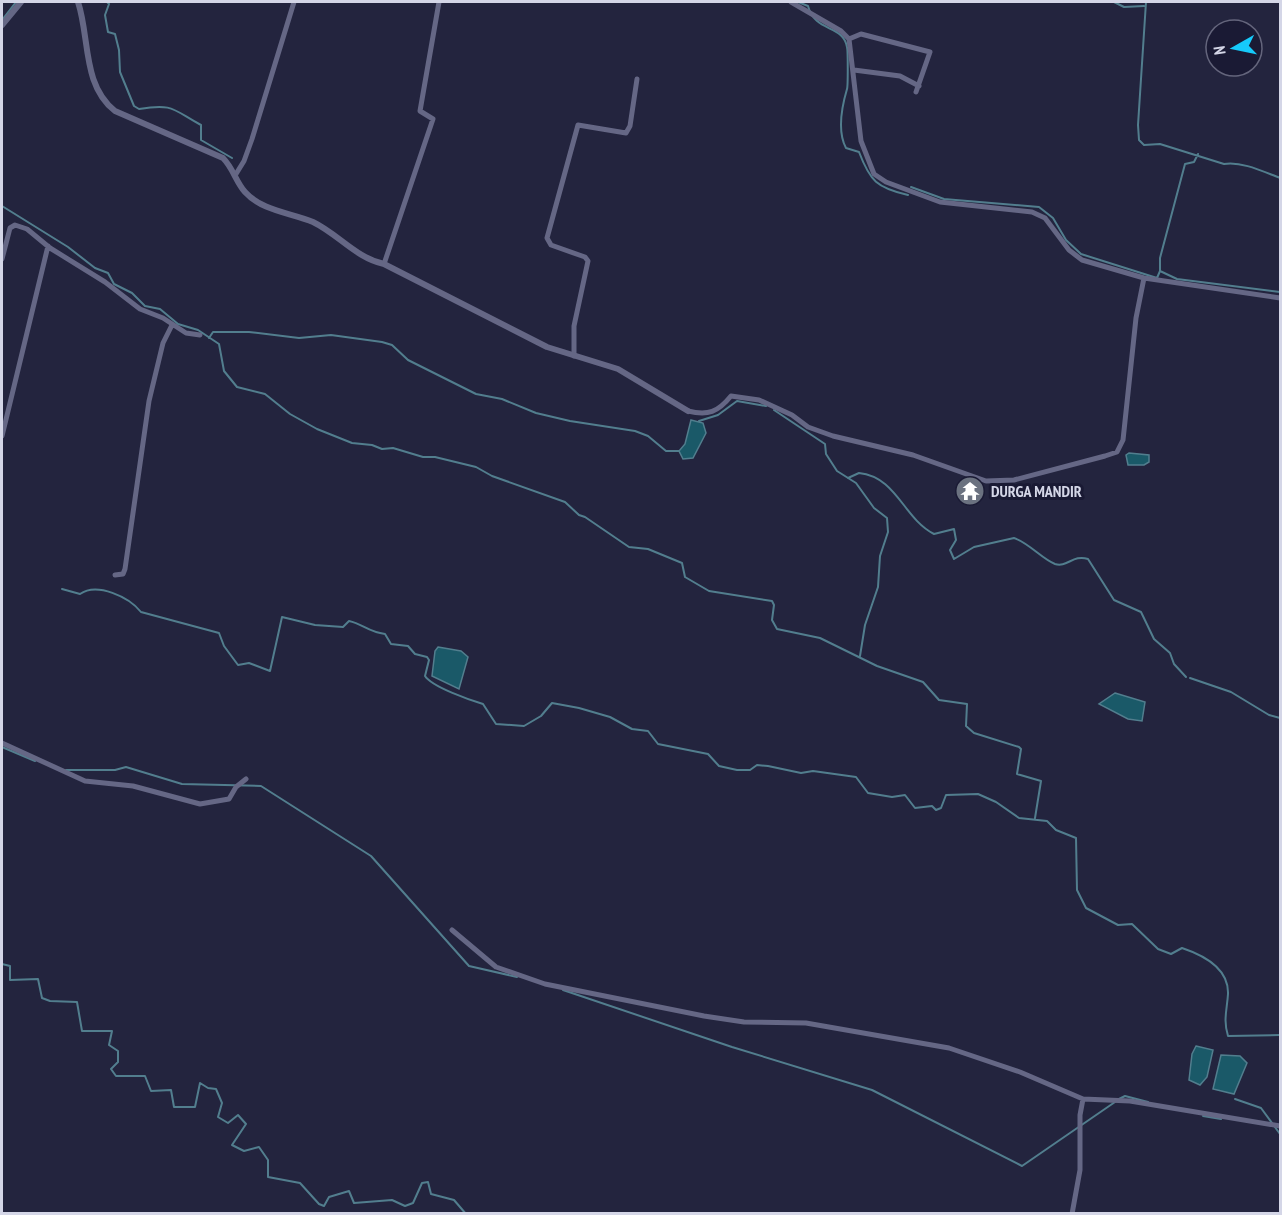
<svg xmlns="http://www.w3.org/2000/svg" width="1282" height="1215" viewBox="0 0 1282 1215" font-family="'PT Sans Narrow',sans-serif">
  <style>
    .water { fill: #1a5968; stroke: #527e8e; stroke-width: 1.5 }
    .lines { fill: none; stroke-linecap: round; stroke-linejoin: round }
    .stream { stroke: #527e8e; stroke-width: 2 }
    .minor { stroke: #656785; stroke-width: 5 }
    .tertiary { stroke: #656785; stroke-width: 6 }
    .labels { text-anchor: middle; stroke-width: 6; stroke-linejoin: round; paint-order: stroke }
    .poi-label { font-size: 16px; font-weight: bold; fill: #d4d6e7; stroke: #1a1a34; text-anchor: start }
  </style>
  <rect width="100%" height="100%" fill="#23243e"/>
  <path class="water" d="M 691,420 L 703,423 L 706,433 L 693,458 L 683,459 L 679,451 L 685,444 Z
    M 1129,453 L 1149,455 L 1149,462 L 1144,465 L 1128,465 L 1126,455 Z
    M 438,647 L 461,651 L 468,657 L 459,689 L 432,676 L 435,651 Z
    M 1115,693 L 1145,702 L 1142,721 L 1128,719 L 1099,704 Z
    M 1196,1046 L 1213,1050 L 1207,1077 L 1200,1085 L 1189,1080 L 1192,1054 Z
    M 1221,1055 L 1240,1056 L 1247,1063 L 1234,1094 L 1213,1089 Z"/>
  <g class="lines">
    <path class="stream" d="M 107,2 L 109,4 L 105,15 L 108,32 L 115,34 L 119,50 L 120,72 L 134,106 L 139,109 C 174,103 173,110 201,125 L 201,140 L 232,158
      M 798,2 L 808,6 C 815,33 843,24 847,47 C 848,51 848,86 847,89 C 842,106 837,131 846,148 L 859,152 C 870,181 877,188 908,195
      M 1114,2 L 1124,7 L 1144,6
      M 1146,2 L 1138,125 L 1139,140 L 1144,145 L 1160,144 L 1224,164 C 1242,161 1264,172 1280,178
      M 2,20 L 16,2
      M 911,187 L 944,199 L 1039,207 L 1053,218 L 1066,240 L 1081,254 L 1157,278 L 1160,271 L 1177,279 L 1280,292
      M 2,206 L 68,247 L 95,268 L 108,273 L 114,284 L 132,293 L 145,306 L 160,309 L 178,324 L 198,330 L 219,344 L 224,371 L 237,387 L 265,394 L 290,414 L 317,429 L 352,443 L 372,445 L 382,449 L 393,448 L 423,457 L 435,457 L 476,467 L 492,476 L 565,502 L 579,515 L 585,517 L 629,547 L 648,549 L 682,563 L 685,577 L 709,591 L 772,601 L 774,605 L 772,620 L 777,629 L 820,638 L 877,666 L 923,682 L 939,700 L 967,704 L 966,726 L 974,733 L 1019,747 L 1021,749 L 1017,774 L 1041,781 L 1035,818
      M 1160,271 L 1160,258 L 1185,164 L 1194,162 L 1198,154
      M 209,338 L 213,332 L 249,332 L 299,338 L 331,335 L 382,342 L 392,345 L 408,360 L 476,394 L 502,399 L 536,413 L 570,421 L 635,431 L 648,436 L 666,451 L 679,451
      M 774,410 L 825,444 L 826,454 L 837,471 L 856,483 L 874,508 L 887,518 L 888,532 L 880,556 L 878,587 L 865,625 L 860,656
      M 699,421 L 718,415 L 737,401 L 766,406
      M 848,478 L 859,473 C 897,477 903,518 934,534 L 954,529 L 956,540 L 950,550 L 954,559 L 974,547 L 1014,538 C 1029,543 1042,559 1055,564 C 1067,568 1073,554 1088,559 L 1114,600 L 1141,612 L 1154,639 L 1170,653 L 1174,664 L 1186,677
      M 62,589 L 80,594 C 97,582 129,597 141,612 L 219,633 L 224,646 L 238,665 L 249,663 L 270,671 L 282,617 L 315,625 L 343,627 L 349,621 C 363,624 368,632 385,634 L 391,644 L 408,646 L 415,654 L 427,657 L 429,660 L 425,676 C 432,687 470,700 483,704 L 496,724 L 524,726 L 541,716 L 552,703 L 579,708 L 610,717 L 632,729 L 648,731 L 658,744 L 708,754 L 719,766 L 737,770 L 750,770 L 757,765 L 768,766 L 801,773 L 813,771 L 856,777 L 868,793 L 892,797 L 905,795 L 915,808 L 932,806 L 936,810 L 941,808 L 946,795 L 978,794 L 996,802 L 1019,818 L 1047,821 L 1056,830 L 1076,838 L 1077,890 L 1086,908 L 1118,925 L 1132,924 L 1158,949 L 1171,954 L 1182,948 C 1203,955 1229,968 1228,994 C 1227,1010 1223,1020 1228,1036 L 1280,1035
      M 1190,678 L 1231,692 L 1269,715 L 1280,718
      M 2,747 L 35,761
      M 66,770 L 115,770 L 126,767 L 182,784 L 261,786 L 371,856 L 469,966 L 517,977
      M 2,964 L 10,966 L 10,980 L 38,979 L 42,998 L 50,1001 L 77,1002 L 82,1031 L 112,1031 L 109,1045 L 118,1051 L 118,1062 L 111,1069 L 116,1076 L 145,1076 L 151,1091 L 171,1090 L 174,1107 L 195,1107 L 200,1083 L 208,1088 L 216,1089 L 222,1103 L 218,1117 L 228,1123 L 238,1115 L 246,1124 L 232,1145 L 244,1151 L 259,1147 L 268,1160 L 268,1177 L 300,1183 L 319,1204 L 324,1206 L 329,1197 L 349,1191 L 354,1203 L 392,1200 L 405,1206 L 413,1203 L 422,1183 L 428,1182 L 431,1194 L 454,1200 L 466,1214
      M 563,990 L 732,1047 L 872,1090 L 1022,1166 L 1115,1102
      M 1119,1099 L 1125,1096 L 1148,1102
      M 1235,1099 L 1261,1108 L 1280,1134
      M 1203,1116 L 1221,1119"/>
    <path class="minor" d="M 791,2 L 841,31 L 849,39 L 861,141 L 874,174 L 886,182 L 940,202 L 1032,212 L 1045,218 L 1069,250 L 1082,260 L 1144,278 L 1280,298
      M 849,39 L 861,34 L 930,52 L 916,92
      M 854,70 L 900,76 L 919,86
      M 236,174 L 244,161 L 252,139 L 294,2
      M 2,259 L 10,228 L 15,225 L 27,229 L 50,248 L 105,282 L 140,309 L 163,318 L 186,333 L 200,335
      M 384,264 L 433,119 L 420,111 L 439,2
      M 574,356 L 574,326 L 588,261 L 585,257 L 551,245 L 547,238 L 578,125 L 626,133 L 630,126 L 637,79
      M 688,411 C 708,416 718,412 731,396 L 759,400 L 792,415 L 808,427 L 833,436 L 913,455 L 986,481 L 1014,480 L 1105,456 L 1117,452 L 1123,440 L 1136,318 L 1144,278
      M 2,436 L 48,246
      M 115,575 L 123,574 L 125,569 L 149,401 L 163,343 L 172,325
      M 2,743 L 85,781 L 133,786 L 200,804 L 229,799 L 236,787 L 246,779
      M 452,930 L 496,967 L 545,984 L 704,1016 L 744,1022 L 806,1023 L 949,1048 L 1020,1072 L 1083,1099 L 1130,1101 L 1280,1126
      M 1072,1214 L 1080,1170 L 1080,1115 L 1083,1099"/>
    <path class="tertiary" d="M 78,2 C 90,38 82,85 115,111 L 223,158 C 233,168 236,182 245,192 C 262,211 292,213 313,222 C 338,234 356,258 384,264 L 547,347 L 618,369 L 688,411
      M 2,25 L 21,2"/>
  </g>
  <defs>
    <g id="temple-disc" transform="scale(1.5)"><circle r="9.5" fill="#6b7280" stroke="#1a1a34"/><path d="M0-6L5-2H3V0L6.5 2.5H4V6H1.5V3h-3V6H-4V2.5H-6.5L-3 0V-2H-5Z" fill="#fff"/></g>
  </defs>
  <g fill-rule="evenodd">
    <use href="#temple-disc" x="970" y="491"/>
  </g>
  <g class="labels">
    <g class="poi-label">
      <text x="991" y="497">DURGA MANDIR</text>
    </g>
  </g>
  <rect width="1282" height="1215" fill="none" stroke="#d4d6e7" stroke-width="6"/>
  <g transform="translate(1234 48) rotate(261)"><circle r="28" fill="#1a1a34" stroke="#64657c" stroke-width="1.5"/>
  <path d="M0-4.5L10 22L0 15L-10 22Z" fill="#16cafb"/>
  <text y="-9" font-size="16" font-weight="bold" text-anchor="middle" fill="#d4d6e7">N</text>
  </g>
</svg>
